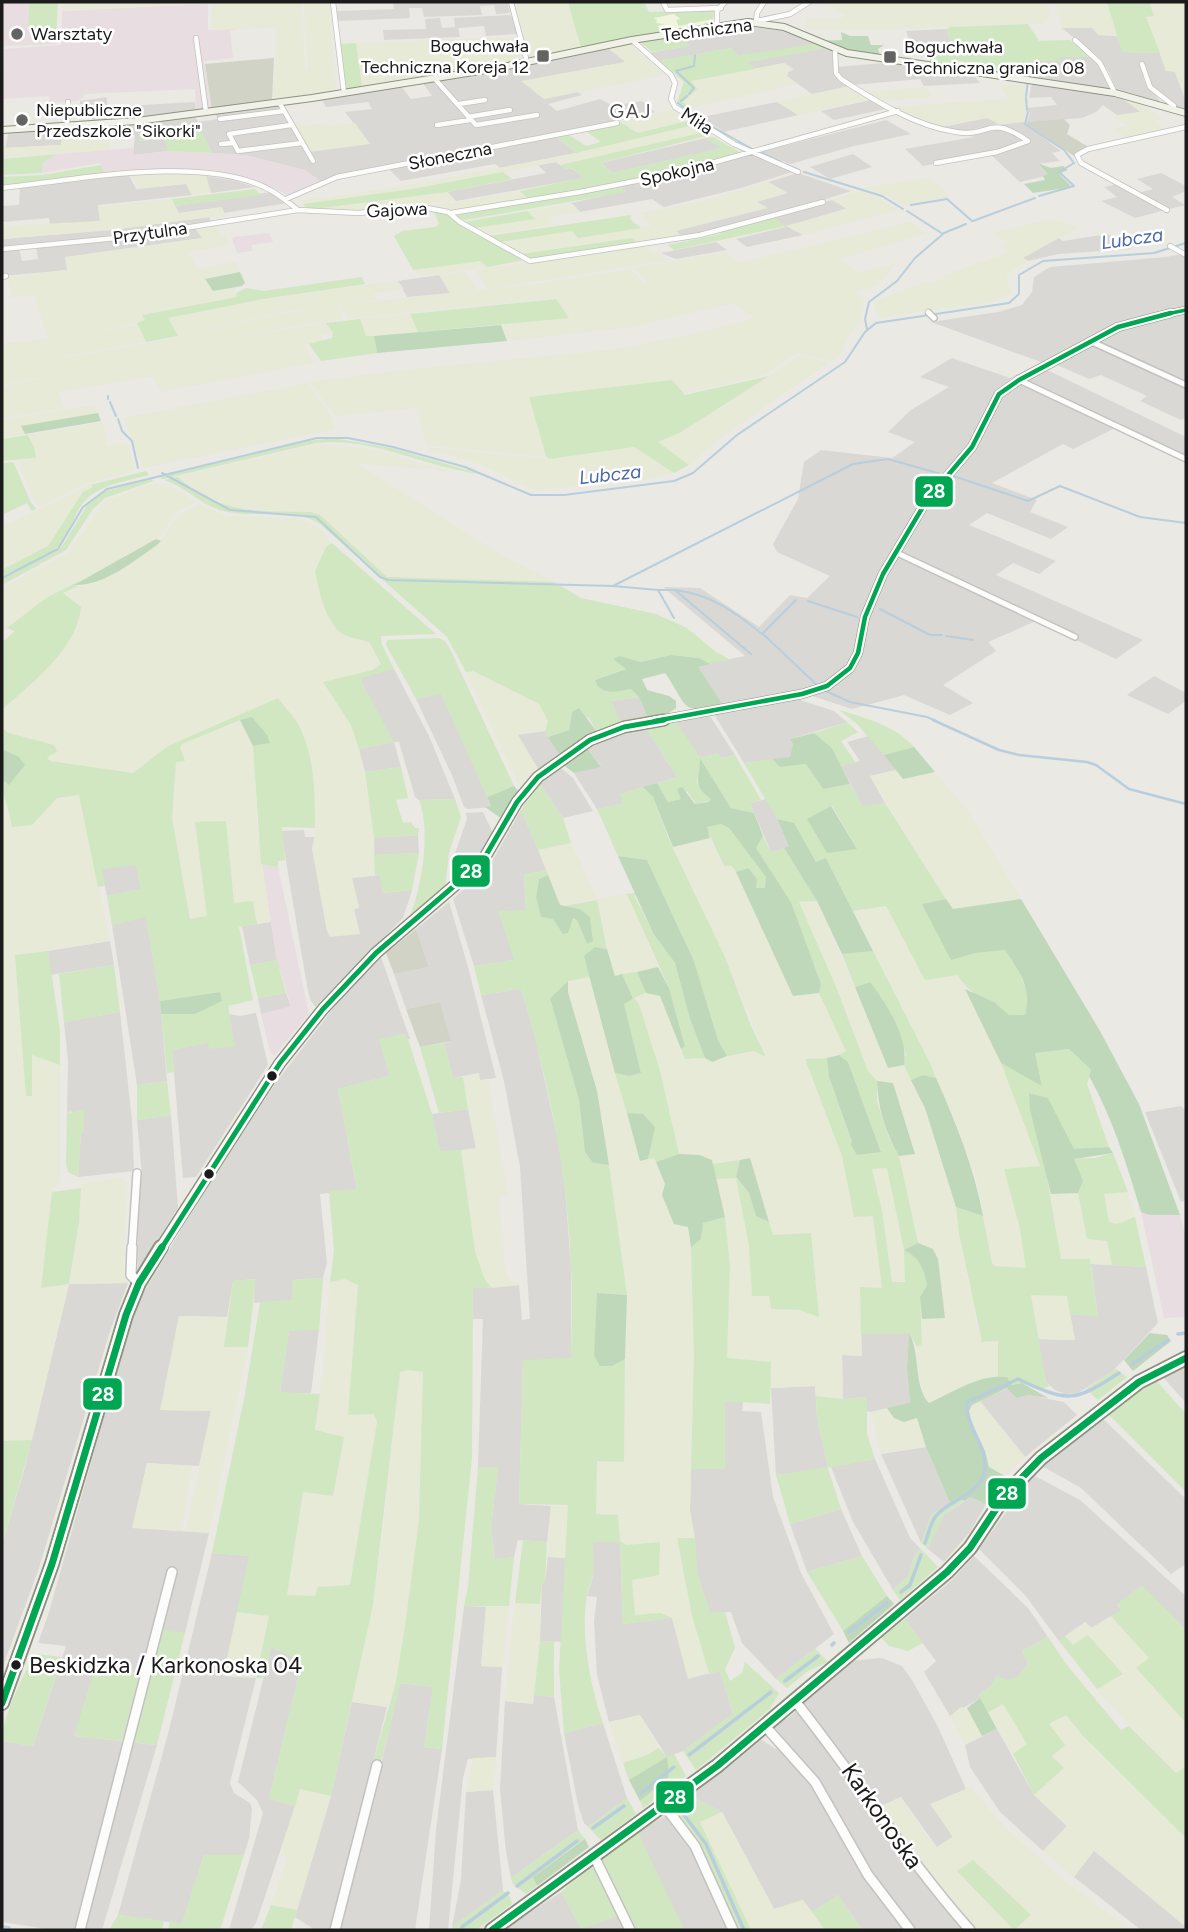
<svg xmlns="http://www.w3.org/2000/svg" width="1188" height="1932" viewBox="0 0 1188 1932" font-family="Figtree,sans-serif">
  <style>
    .residential { fill: #d9d8d5 }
    .industrial { fill: #e8dde1 }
    .education { fill: #f1f5dd }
    .construction { fill: #d1d3c6 }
    .farmland { fill: #e6ead7; fill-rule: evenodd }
    .grass { fill: #d0e7c2; fill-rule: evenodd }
    .forest { fill: #bfd8b9 }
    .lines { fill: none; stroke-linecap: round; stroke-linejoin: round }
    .stream-far2 { stroke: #b8cedd; stroke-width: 2 }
    .stream-far1 { stroke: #b8cedd; stroke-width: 2.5 }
    .stream { stroke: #b8cedd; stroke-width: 3.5 }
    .street-far3-casing { stroke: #c2c2c0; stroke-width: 6 }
    .street-far2-casing { stroke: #c2c2c0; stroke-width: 8 }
    .street-far1-casing { stroke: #c2c2c0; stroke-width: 10 }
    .street-casing { stroke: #c2c2c0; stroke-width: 12 }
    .secondary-far3-casing { stroke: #8e937d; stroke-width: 8 }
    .secondary-far2-casing { stroke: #8e937d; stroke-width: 10 }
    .secondary-far1-casing { stroke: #8e937d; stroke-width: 13 }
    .secondary-casing { stroke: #8e937d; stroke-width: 16 }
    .street-far3 { stroke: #fcfcfb; stroke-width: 4.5 }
    .street-far2 { stroke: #fcfcfb; stroke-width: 5 }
    .street-far1 { stroke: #fcfcfb; stroke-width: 7 }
    .street { stroke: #fcfcfb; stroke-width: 9 }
    .secondary-far3 { stroke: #f0f2e9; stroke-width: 6 }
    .secondary-far2 { stroke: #f0f2e9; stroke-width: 7 }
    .secondary-far1 { stroke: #f0f2e9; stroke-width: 10 }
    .secondary { stroke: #f0f2e9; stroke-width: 12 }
    .bus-1-far3-casing { stroke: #fff; stroke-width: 7 }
    .bus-1-far2-casing { stroke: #fff; stroke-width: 9 }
    .bus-1-far1-casing { stroke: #fff; stroke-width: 10 }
    .bus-1-casing { stroke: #fff; stroke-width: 12 }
    .bus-1-far3 { stroke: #00a651; stroke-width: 3.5 }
    .bus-1-far2 { stroke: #00a651; stroke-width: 4.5 }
    .bus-1-far1 { stroke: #00a651; stroke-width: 5 }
    .bus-1 { stroke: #00a651; stroke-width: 7 }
    .poi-dot { fill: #636361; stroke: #fff; stroke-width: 2.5 }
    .bus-dot { fill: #1b1b1b; stroke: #fff; stroke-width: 2.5 }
    .labels { text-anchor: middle; stroke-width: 5; stroke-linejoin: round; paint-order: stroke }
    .far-street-label { font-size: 18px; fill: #1b1b1b; stroke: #fff }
    .far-poi-label { font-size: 18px; fill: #1b1b1b; stroke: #fff; text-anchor: start }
    .far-neighbourhood-label { font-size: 19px; letter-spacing: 2px; fill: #4e4e4e; stroke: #fff }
    .far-water-label { font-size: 19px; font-style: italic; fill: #4b69a7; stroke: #fff }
    .near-bus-label { font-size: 23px; fill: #1b1b1b; stroke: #fff; text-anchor: start }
    .near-street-label { font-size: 24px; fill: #1b1b1b; stroke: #fff }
    .line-badge { stroke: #fff; stroke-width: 2.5 }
    .badge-label { font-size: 19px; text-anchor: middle; font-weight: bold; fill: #fff }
  </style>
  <rect width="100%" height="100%" fill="#eae9e4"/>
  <path class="residential" d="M 393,2 L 507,2 L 510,13 L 496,14 L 494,5 L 480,6 L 482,15 L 424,17 L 422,8 L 409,8 L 410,18 L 338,21 L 337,11 L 394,9 Z
    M 509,15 L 512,16 L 517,34 L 486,36 L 484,26 L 458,28 L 460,37 L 384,40 L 383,30 L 426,29 L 425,19 L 440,18 L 442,28 L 455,27 L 454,18 Z
    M 739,25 L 795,33 L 816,44 L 739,56 L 731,48 L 659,61 L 649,53 L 689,46 L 684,40 L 710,29 Z
    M 1062,28 L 1092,28 L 1099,35 L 1117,36 L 1123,52 L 1160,53 L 1166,71 L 1175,71 L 1186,102 L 1186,111 L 1180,109 L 1153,89 L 1149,77 L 1143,77 L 1147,88 L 1154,92 L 1161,103 L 1117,91 L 1109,72 L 1097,56 Z
    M 946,29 L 952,44 L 911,46 L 906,31 Z
    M 607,47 L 626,62 L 522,81 L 544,99 L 576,91 L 582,95 L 548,104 L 557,111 L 600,99 L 613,106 L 642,101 L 655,112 L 594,127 L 321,182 L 305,170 L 245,155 L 212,153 L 200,129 L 139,136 L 140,141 L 165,138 L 168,151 L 133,155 L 135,135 L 110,137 L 110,133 L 63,137 L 61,145 L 5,148 L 9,131 L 194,115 L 198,122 L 218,119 L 214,112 L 282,103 L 294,124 L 369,143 L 345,112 L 372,109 L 368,102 L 326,107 L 321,98 L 401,86 L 411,99 L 432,96 L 423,83 Z
    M 826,48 L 831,50 L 835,60 L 834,73 L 850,86 L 812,94 L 787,76 L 788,72 L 793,70 L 784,63 L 755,69 L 747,62 Z
    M 1059,57 L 1093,57 L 1104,69 L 1112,89 L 1031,78 L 1028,61 L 1060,61 Z
    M 895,62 L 970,71 L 980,83 L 924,86 L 920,79 L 852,85 L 838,75 L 837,67 Z
    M 1032,81 L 1116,94 L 1141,112 L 1117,115 L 1103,105 L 1096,112 L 1082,118 L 1027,122 L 1030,113 L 1027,108 L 1057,105 L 1051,97 L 1029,98 Z
    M 107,97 L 107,107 L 195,102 L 196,112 L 92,123 L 92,116 L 86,116 L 86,112 L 80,109 L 80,101 Z
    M 875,99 L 891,108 L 834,120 L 821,111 Z
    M 777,102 L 798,115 L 724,132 L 702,117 Z
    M 987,118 L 998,123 L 997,125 L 1023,122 L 1061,151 L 1052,153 L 1060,161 L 1037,164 L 1049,175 L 1020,182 L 990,154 L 1030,141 L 1000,125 L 1026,141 L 1005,149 L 923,166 L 905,149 L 974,137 L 961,133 L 997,124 L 960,132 L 942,127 Z
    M 886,120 L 911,134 L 854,146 L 790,164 L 760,152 Z
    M 556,137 L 576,153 L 500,168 L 495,164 L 401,181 L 389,169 Z
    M 705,138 L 722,148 L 612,173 L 601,163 Z
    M 753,154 L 795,171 L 741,188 L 664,207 L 652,199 L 580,212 L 571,203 L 625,191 L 619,186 Z
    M 853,154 L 872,167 L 830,179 L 810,167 Z
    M 556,162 L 565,169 L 571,168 L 584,178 L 456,201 L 447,192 L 546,173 L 538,165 Z
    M 798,173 L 851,191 L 798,208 L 683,237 L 675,231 L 767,207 L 756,202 L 787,193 L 768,182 Z
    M 1161,173 L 1186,186 L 1186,191 L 1172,197 L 1185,205 L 1135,218 L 1101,201 L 1117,197 L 1104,187 L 1117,184 L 1134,194 L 1153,189 L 1137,179 Z
    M 129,175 L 136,189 L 186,184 L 192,195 L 98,205 L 100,221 L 50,225 L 49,218 L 2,222 L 2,206 L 19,205 L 20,188 Z
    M 206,176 L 236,181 L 255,187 L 211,193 Z
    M 271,192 L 288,203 L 224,213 L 222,207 L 179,213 L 175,206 Z
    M 832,200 L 848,208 L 787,226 L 803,235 L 747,247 L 736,239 L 785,227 L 772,217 Z
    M 209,217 L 212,224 L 125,236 L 2,248 L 2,239 L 111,230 Z
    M 195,228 L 202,238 L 66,257 L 68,270 L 2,276 L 2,249 L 19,248 L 22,261 L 38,259 L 36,247 Z
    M 1108,234 L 1131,249 L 1058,254 L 1028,261 L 1022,258 L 1059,238 L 1063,241 Z
    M 716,242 L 727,250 L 676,259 L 661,253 Z
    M 1186,253 L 1186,418 L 1181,420 L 1140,401 L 1147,396 L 1101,375 L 1089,379 L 1057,365 L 1047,370 L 1186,437 L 1186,462 L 1115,428 L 1073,449 L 1063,444 L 992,483 L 1037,500 L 1030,512 L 1068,527 L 1051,539 L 987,513 L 969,525 L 1056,561 L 1039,574 L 1013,563 L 996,575 L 1143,640 L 1116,659 L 1036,621 L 988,642 L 996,651 L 943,685 L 973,703 L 950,715 L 904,695 L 852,709 L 812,696 L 800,690 L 723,705 L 697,666 L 745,656 L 663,587 L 700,588 L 759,627 L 790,595 L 807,598 L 830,576 L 777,552 L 773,544 L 798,499 L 804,462 L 821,450 L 892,458 L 915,442 L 888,432 L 911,410 L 949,387 L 920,377 L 952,358 L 1010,378 L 1041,362 L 931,322 L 998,312 L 1022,305 L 1032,292 L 1034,277 L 1050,267 L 1166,257 Z
    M 439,275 L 450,293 L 407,297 L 398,281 Z
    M 394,669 L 429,736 L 455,799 L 419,800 L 415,797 L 399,742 L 394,742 L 401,767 L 365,772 L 359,749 L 393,742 L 362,683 L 361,677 Z
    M 1154,676 L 1186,693 L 1186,701 L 1168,714 L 1127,695 Z
    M 441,693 L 475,767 L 491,807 L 468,809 L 464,807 L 452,775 L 416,699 Z
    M 639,697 L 648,718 L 621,724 L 611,701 Z
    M 797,699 L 834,711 L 847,722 L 790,739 L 793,744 L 791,757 L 744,763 L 714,714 Z
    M 710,716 L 735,755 L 721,758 L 718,753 L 700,758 L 676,722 Z
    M 645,727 L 677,777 L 620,794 L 624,803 L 597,809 L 574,773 L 601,766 L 587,748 L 615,734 Z
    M 545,731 L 559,754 L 538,769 L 517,734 Z
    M 869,736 L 896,770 L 870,776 L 885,803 L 863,807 L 841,766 L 860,761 L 847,742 Z
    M 560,767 L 573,778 L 593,811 L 563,818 L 540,784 Z
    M 766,799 L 774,813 L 790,847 L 771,852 L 750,803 Z
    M 521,810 L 547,871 L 524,874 L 526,910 L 514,960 L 474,966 L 453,899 L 490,865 Z
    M 483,812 L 493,833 L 492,839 L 475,862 L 453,882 L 450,880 L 453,859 L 467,819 L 466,813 Z
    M 304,830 L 305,837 L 315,837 L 312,848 L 327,931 L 354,908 L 359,907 L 352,878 L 380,875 L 383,893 L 412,890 L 403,918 L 315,1007 L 310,999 L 307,986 L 281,831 Z
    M 418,835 L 419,853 L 374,855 L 374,838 Z
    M 136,864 L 141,889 L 107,896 L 101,869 Z
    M 449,902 L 468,967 L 496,1078 L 480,1080 L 478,1073 L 453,1078 L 444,1043 L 451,1041 L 440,1002 L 406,1009 L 394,974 L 429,967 L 416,929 Z
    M 146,916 L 160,1001 L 167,1081 L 137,1085 L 112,925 Z
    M 271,922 L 277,960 L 250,965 L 242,926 Z
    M 110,941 L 114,965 L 50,975 L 48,951 Z
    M 381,957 L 410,1039 L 385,1044 L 389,1076 L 338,1089 L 357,1190 L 320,1194 L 327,1263 L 323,1278 L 293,1280 L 292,1300 L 254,1303 L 255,1279 L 233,1281 L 227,1317 L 179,1316 L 161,1410 L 211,1411 L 199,1466 L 147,1463 L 133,1528 L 209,1533 L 185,1633 L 161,1631 L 150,1673 L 95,1669 L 75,1736 L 157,1745 L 102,1930 L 53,1930 L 2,1922 L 2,1741 L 33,1746 L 66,1646 L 38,1643 L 49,1612 L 132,1317 L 141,1297 L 201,1196 L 277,1081 L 339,1001 Z
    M 521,989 L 535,1036 L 558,1141 L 565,1188 L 571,1268 L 571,1359 L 523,1361 L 519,1504 L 551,1506 L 547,1542 L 518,1540 L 514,1557 L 495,1559 L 491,1528 L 498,1467 L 478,1467 L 483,1319 L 473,1319 L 473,1288 L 519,1285 L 522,1320 L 530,1319 L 520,1167 L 504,1081 L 481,995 Z
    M 286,993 L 291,1007 L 261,1014 L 258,998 Z
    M 120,1012 L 132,1120 L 134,1171 L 78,1177 L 81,1133 L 71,1111 L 67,1114 L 68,1061 L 64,1022 Z
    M 256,1013 L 268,1065 L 196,1177 L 183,1178 L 172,1050 L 209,1042 L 209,1048 L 232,1029 L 229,1014 L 240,1016 Z
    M 1181,1106 L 1186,1111 L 1186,1200 L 1181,1202 L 1145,1112 Z
    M 468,1109 L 476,1149 L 440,1152 L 432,1114 Z
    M 171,1115 L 178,1208 L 138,1271 L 138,1207 L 142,1175 L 137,1120 Z
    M 1091,1264 L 1146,1267 L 1158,1323 L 1113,1371 L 1078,1393 L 1066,1394 L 1055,1390 L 1046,1382 L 1037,1339 L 1075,1340 L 1070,1314 L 1098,1316 Z
    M 128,1283 L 110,1331 L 39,1568 L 2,1669 L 2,1545 L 25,1467 L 69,1284 Z
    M 289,1330 L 319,1330 L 311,1393 L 280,1393 Z
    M 909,1333 L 907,1368 L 910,1404 L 871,1412 L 866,1411 L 867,1397 L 843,1399 L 842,1355 L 862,1356 L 861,1334 Z
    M 1186,1366 L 1186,1403 L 1162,1376 Z
    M 815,1386 L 817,1418 L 828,1468 L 776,1475 L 771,1388 Z
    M 1008,1388 L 1016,1398 L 1028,1395 L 1064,1402 L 1077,1415 L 1025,1457 L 980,1401 Z
    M 725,1401 L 743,1402 L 742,1411 L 761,1412 L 773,1497 L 801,1573 L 834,1634 L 776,1679 L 742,1643 L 731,1612 L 710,1613 L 698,1576 L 690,1510 L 691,1469 L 725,1469 Z
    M 1102,1418 L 1186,1499 L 1186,1564 L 1171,1574 L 1081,1488 L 1042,1466 Z
    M 926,1447 L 950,1503 L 932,1514 L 921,1543 L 881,1454 Z
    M 875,1459 L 910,1538 L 921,1549 L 915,1555 L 908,1576 L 893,1590 L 853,1522 L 831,1467 Z
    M 1033,1475 L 1080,1500 L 1186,1596 L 1186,1630 L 1142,1586 L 1117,1605 L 1122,1610 L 1091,1628 L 1085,1622 L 1059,1641 L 1025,1595 L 979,1549 Z
    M 971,1497 L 986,1504 L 970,1532 L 944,1562 L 928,1549 L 935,1531 L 944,1515 Z
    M 841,1509 L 862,1556 L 807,1572 L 790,1524 Z
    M 620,1541 L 623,1624 L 672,1618 L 688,1678 L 720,1671 L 733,1714 L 683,1751 L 667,1757 L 640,1715 L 609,1722 L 597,1675 L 594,1621 L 597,1597 L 587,1596 L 593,1576 L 592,1542 Z
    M 212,1553 L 250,1556 L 224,1676 L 256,1678 L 230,1783 L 234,1793 L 250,1803 L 252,1808 L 249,1838 L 244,1855 L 204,1855 L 182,1924 L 118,1915 L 169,1730 Z
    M 974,1556 L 1028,1608 L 1048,1637 L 1022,1651 L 1028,1664 L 1017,1677 L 1007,1681 L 997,1676 L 991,1686 L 978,1695 L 980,1698 L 950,1716 L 924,1672 L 936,1661 L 905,1619 L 952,1580 Z
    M 548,1557 L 567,1558 L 561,1642 L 540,1641 L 542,1583 L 545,1582 Z
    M 464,1606 L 486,1607 L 481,1666 L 502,1667 L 496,1757 L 468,1759 L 463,1778 L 448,1930 L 429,1930 L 436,1830 Z
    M 271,1647 L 302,1661 L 269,1799 L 295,1806 L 256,1923 L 251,1930 L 229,1930 L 263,1813 L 257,1800 L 238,1782 Z
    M 882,1658 L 902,1666 L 912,1680 L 937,1725 L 966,1789 L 931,1804 L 953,1837 L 937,1847 L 901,1797 L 879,1807 L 804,1703 L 850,1661 Z
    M 400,1683 L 433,1687 L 424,1747 L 442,1749 L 415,1930 L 338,1930 L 360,1855 Z
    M 534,1695 L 554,1697 L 578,1830 L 511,1878 L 506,1852 L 500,1789 L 505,1701 L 533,1704 Z
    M 352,1702 L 387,1707 L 368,1782 L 363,1816 L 331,1930 L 315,1930 L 295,1917 L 331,1796 Z
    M 798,1709 L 916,1872 L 965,1930 L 916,1930 L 892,1900 L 852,1839 L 821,1781 L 775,1728 L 784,1717 L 787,1719 Z
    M 603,1723 L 627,1798 L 588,1827 L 584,1823 L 578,1805 L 564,1733 Z
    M 997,1729 L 1034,1795 L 1067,1826 L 1043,1851 L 1000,1812 L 970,1767 L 965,1745 Z
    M 759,1738 L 776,1749 L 779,1747 L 801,1770 L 836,1824 L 857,1866 L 904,1930 L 862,1930 L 838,1895 L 812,1912 L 803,1900 L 774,1909 L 722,1812 L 689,1795 Z
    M 493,1790 L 503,1890 L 452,1927 L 461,1880 L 466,1792 Z
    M 668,1814 L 684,1834 L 702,1864 L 728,1930 L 684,1930 L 636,1833 Z
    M 1094,1850 L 1186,1927 L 1186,1930 L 1141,1930 L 1074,1877 Z
    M 561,1892 L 581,1928 L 618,1916 L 625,1930 L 504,1930 Z"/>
  <path class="industrial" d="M 2,2 L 29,2 L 28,28 L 38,28 L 35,39 L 56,38 L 56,44 L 2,46 Z
    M 208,4 L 208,30 L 238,29 L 230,31 L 233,58 L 204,61 L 212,110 L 196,112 L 195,89 L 84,94 L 83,98 L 76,101 L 49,103 L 49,96 L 2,99 L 4,49 L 61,45 L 62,11 Z
    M 133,148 L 134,155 L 168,151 L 245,155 L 306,170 L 321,182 L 291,196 L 255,180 L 213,170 L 174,168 L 105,173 L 100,163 L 41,173 L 43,162 L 58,154 Z
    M 269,233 L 273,242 L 251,245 L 253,251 L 237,253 L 232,239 L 234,237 Z
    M 261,864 L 278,867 L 309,1014 L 274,1056 L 270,1052 L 261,1014 L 291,1006 L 277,960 Z
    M 1141,1212 L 1150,1215 L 1180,1215 L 1186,1237 L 1186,1317 L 1164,1318 Z"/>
  <path class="education" d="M 713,9 L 711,25 L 658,34 L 649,12 Z"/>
  <path class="construction" d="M 274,58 L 272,101 L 212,110 L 205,64 Z
    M 1064,119 L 1070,125 L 1067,134 L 1090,148 L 1077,151 L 1074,156 L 1027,124 L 1027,122 Z
    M 416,929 L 429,967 L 394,974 L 386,953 Z
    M 440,1002 L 451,1041 L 420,1047 L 406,1009 Z"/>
  <path class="farmland" d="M 62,2 L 301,2 L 305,69 L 308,69 L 304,2 L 329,2 L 336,91 L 273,99 L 277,27 L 217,30 L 211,27 L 213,4 L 242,2 L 62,10 Z
    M 515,2 L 568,2 L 581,48 L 530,59 Z
    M 824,2 L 1047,2 L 1050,16 L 1044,23 L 896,29 L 806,29 L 807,19 L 840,19 L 847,14 L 833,11 L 836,7 L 821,4 Z
    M 1054,2 L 1107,2 L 1117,36 L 1099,35 L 1092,28 L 1062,28 Z
    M 1149,2 L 1186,2 L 1186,102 L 1175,72 L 1166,71 L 1146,16 L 1154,15 Z
    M 516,37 L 521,60 L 361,87 L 356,43 Z
    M 629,43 L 664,75 L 544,99 L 521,81 L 625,62 L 608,48 Z
    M 784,63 L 794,69 L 788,72 L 787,76 L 797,84 L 690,108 L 683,103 L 697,89 L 690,81 Z
    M 1025,84 L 1024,107 L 1026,112 L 1023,122 L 992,125 L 997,123 L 987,118 L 942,127 L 893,107 L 1008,99 L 1001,86 Z
    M 850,86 L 870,99 L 798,115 L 777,102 Z
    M 925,87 L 932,97 L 882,101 L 866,92 Z
    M 1135,100 L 1163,119 L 1153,121 L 1168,131 L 1129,139 L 1114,129 L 1128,126 L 1114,116 L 1140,112 L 1127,101 Z
    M 672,110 L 688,121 L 638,133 L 620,122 Z
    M 301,123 L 303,126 L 328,123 L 330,126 L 355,123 L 370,144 L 309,152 L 293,124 Z
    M 694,125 L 705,132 L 595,159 L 560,165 L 556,162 L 402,191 L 303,204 L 298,201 L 404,186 L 576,153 Z
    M 110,133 L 109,150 L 2,157 L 2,148 L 61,145 L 62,137 Z
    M 158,173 L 206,176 L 211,193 L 192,195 L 186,184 L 139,189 L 133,179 L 133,175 Z
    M 931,177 L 949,197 L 904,205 L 891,197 L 865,188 Z
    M 768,182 L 788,193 L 757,202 L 768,208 L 676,231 L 683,237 L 638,244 L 632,238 L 521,254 L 500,242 L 572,231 L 578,238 L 652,226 L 641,213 L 703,201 Z
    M 446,190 L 455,200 L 366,211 L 322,208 Z
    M 520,191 L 529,200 L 453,211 L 432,206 Z
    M 858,191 L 878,197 L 898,210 L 803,235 L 786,226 L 847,209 L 832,200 Z
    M 172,199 L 179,213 L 222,207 L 225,215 L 111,230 L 2,239 L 2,226 L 100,221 L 98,207 Z
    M 573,204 L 580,212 L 548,217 L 554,225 L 488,234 L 474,228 L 534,218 L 527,211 Z
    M 1053,219 L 1077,228 L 1023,258 L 1028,261 L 1011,270 L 1006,278 L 1010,292 L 1007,297 L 986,303 L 881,317 L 874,308 L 874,303 L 880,299 L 926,282 L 930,283 L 945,278 L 943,276 L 1010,252 L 1000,246 L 1006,244 L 996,232 Z
    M 911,222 L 927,233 L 841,259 L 859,273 L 896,264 L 877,286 L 855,292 L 864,299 L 860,323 L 848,337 L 842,353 L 832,361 L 797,353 L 768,373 L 757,377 L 683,393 L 672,381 L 529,397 L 546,457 L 426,445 L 417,408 L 335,416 L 310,382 L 414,369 L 610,350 L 694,334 L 756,318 L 733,303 L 632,327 L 507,341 L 501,325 L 568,317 L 554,298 L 347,319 L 340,305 L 530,285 L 631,269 L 644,283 L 648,282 L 634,268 L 726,252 L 739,263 Z
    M 215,225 L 221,235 L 225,234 L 228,245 L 188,252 L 197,269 L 236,262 L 240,272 L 206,278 L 213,291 L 234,288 L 238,296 L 143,315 L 145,320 L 139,323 L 60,337 L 138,325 L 146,342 L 61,357 L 29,364 L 155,342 L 275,315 L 339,305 L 343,319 L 294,326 L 246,336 L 326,323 L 333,333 L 321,335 L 323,341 L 304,345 L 315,362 L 162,392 L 152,376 L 58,392 L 64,408 L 2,418 L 2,387 L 83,369 L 2,385 L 2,344 L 54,338 L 48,338 L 34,295 L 12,297 L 7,277 L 67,270 L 65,257 L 202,238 L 195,228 Z
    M 641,246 L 670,260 L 488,289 L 476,270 Z
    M 482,260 L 487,267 L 422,276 L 413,270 Z
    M 466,272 L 477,290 L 450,293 L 439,275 Z
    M 398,281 L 404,289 L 373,293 L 376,300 L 282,312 L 178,336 L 168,318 L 263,299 Z
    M 410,314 L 418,332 L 366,336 L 360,319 Z
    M 800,355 L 828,363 L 720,438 L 689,465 L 657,442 L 681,432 L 732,401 Z
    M 308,383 L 331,416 L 335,429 L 143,468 L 124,418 Z
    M 94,405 L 98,413 L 22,426 L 25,434 L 2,437 L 2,420 Z
    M 104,422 L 106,446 L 128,443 L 134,470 L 80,486 L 40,507 L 34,501 L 18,461 L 36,458 L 34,447 L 28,435 Z
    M 319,444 L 368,449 L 449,471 L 356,463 L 501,555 L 554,582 L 387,577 L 319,515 L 310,512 L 230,508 L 209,499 L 178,477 Z
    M 422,447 L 549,459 L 634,447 L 674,473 L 648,479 L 539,490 L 526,487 L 483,465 Z
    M 155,483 L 172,487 L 196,502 L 177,511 L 160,537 L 98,574 L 67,585 L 2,632 L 2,588 L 68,553 L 105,501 Z
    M 90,485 L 94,486 L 61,524 L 48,546 L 2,570 L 2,527 Z
    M 199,504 L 226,516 L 301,519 L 318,527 L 332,543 L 326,547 L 315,571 L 331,621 L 346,636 L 369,642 L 380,664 L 373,670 L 323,682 L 351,725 L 359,749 L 374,833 L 375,875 L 352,878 L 359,908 L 354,909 L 360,934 L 330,937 L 327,931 L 312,848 L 315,836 L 315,793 L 311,758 L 278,698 L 168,746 L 133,773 L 50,761 L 47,757 L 54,745 L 9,733 L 2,728 L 2,710 L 33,681 L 80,607 L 63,593 L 122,569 L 157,545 L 177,516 Z
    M 472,671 L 539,704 L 548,721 L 545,731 L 518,735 L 538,769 L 521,785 L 518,783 L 466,672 Z
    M 240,720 L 253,746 L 258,835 L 271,922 L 257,924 L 253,901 L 234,904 L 226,821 L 195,823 L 208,916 L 190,919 L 172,818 L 176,762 L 184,761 L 180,748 L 182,744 Z
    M 896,770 L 904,778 L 935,772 L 970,814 L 1021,899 L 952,909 L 870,776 Z
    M 2,790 L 8,801 L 12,827 L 32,825 L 57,798 L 79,795 L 110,941 L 15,955 L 27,1096 L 32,1096 L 32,1055 L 60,1065 L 60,1182 L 53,1189 L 41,1287 L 70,1284 L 79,1222 L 81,1184 L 120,1178 L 127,1182 L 123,1262 L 128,1283 L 69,1284 L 32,1440 L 2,1441 Z
    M 710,838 L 723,866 L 732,865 L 738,876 L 793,996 L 819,993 L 846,1051 L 827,1058 L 805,1059 L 842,1156 L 854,1217 L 873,1215 L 882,1288 L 860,1288 L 862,1356 L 842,1355 L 843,1399 L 816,1396 L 815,1386 L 771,1388 L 771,1362 L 727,1359 L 730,1266 L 725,1217 L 716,1179 L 736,1177 L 749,1246 L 752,1296 L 769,1296 L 771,1309 L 799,1309 L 819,1316 L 811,1233 L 773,1235 L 750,1159 L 712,1164 L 711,1160 L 699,1155 L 679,1154 L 660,1071 L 639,1004 L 633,998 L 646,993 L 660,995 L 693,1060 L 705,1058 L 712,1062 L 727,1056 L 754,1051 L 766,1056 L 725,957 L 673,847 Z
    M 571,843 L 597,899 L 627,894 L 658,967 L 615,976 L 597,900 L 560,905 L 538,850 Z
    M 817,901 L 888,1067 L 904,1065 L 925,1108 L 959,1217 L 959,1233 L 978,1332 L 999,1341 L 998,1376 L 954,1390 L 929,1403 L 925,1400 L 918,1372 L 917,1347 L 922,1344 L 922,1319 L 945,1317 L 933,1249 L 918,1243 L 899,1156 L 915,1153 L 893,1084 L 877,1081 L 868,1071 L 837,989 L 799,902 Z
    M 886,906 L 925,980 L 958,975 L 1001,1063 L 1040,1166 L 1004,1169 L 1020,1229 L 1027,1268 L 995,1266 L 992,1263 L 977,1180 L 955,1120 L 929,1061 L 853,911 Z
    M 590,977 L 640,1160 L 654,1158 L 665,1184 L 688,1227 L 692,1261 L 694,1356 L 690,1510 L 695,1538 L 677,1539 L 692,1616 L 709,1673 L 688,1679 L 672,1618 L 661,1613 L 635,1615 L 626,1545 L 596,1514 L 597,1461 L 624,1461 L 627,1295 L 597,1091 L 568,992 L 568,981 Z
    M 479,1073 L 480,1080 L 488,1079 L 508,1195 L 499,1196 L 505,1271 L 509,1279 L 519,1285 L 492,1288 L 484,1278 L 475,1251 L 461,1150 L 476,1148 L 463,1077 Z
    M 887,1168 L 904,1250 L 906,1282 L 892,1282 L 882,1211 L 871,1169 Z
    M 1128,1192 L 1135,1217 L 1117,1224 L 1109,1222 L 1104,1193 Z
    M 1078,1193 L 1087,1239 L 1107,1241 L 1112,1265 L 1091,1264 L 1089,1259 L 1061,1259 L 1051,1194 Z
    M 345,1279 L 358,1285 L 348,1415 L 374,1414 L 377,1422 L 350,1586 L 319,1587 L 315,1596 L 287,1595 L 303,1492 L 333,1496 L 344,1437 L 315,1431 L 323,1371 L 330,1282 Z
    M 1031,1295 L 1067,1296 L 1075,1340 L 1037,1339 Z
    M 179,1316 L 227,1317 L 224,1347 L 248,1347 L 209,1533 L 186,1531 L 211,1411 L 160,1410 Z
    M 407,1370 L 424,1372 L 419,1520 L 405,1626 L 396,1682 L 387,1707 L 352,1702 L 373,1605 L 382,1541 L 400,1372 Z
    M 980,1401 L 1025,1457 L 1005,1476 L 989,1467 L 985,1451 L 967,1415 L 972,1405 Z
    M 887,1408 L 894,1417 L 917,1418 L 926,1447 L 881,1454 L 871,1412 Z
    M 147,1463 L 192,1466 L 181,1531 L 132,1528 Z
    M 568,1505 L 567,1558 L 548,1557 L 551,1506 Z
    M 515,1603 L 540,1604 L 540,1641 L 533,1704 L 505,1701 Z
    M 490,1604 L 509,1606 L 502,1667 L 481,1666 L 486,1607 Z
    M 237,1612 L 269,1616 L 256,1678 L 223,1676 Z
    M 1111,1616 L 1150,1659 L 1136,1668 L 1186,1723 L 1186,1766 L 1176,1773 L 1100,1694 L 1097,1689 L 1123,1674 L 1088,1635 L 1073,1645 L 1065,1636 L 1085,1622 L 1092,1628 Z
    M 1003,1704 L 1027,1745 L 1013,1754 L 987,1713 Z
    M 961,1707 L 967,1708 L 982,1736 L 965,1745 L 950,1716 Z
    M 1066,1714 L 1083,1736 L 1186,1838 L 1186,1927 L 1094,1851 L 1074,1877 L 1043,1851 L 1067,1826 L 1034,1795 L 1063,1768 L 1052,1756 L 1048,1724 Z
    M 640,1715 L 659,1748 L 647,1755 L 623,1763 L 609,1722 Z
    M 496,1757 L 493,1790 L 466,1792 L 473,1758 Z
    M 971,1787 L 996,1818 L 1057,1875 L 1130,1930 L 975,1930 L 941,1893 L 879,1808 L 901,1797 L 925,1834 L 937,1847 L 953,1837 L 930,1804 ZM 958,1871 L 1013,1899 L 1031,1916 L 1014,1930 Z
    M 300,1789 L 331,1796 L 297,1910 L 271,1905 L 288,1857 L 280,1856 Z
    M 722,1812 L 774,1909 L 803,1900 L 825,1930 L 751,1930 L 700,1822 Z"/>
  <path class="grass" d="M 29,2 L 58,2 L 56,38 L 35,39 L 37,28 L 28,28 Z
    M 568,2 L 638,2 L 645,4 L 649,12 L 714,9 L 713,19 L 679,26 L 676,20 L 680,19 L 674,14 L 654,18 L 657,20 L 656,23 L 664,24 L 658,26 L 663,32 L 705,25 L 704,23 L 712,22 L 712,25 L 581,48 Z
    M 1107,2 L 1149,2 L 1154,16 L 1146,17 L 1160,53 L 1122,52 Z
    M 1028,24 L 1039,41 L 1070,40 L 1093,57 L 1060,57 L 1061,61 L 1029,61 L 1031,78 L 988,72 L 986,64 L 951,60 L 951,66 L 930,63 L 928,53 L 913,53 L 911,46 L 952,44 L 946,29 L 951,27 Z
    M 710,29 L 713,35 L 684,40 L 690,46 L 652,52 L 638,40 Z
    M 356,43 L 362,87 L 521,62 L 345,90 L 339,47 L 341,44 Z
    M 816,44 L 827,48 L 748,62 L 755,69 L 691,81 L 697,89 L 683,102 L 690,108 L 685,109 L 677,103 L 684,82 L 659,61 L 731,48 L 739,55 Z
    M 688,121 L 694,125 L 576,153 L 556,137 L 569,135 L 586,146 L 601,142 L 586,131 L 620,122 L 638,133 Z
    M 200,129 L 212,153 L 168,151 L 164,138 L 139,141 L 139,136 Z
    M 705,132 L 710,135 L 600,163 L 612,173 L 721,148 L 705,138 L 713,137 L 743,154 L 656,176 L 529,200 L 520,191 L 583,178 L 572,168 L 565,169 L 560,165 Z
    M 58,154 L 43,162 L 41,173 L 2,175 L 2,159 Z
    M 101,165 L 105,173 C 145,169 186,165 226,173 L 151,169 L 2,185 L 2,177 L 42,175 Z
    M 503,172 L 512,179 L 447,192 L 322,208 L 306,208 L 303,204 L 412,189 Z
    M 619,186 L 626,192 L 465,220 L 459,218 L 457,214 Z
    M 255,189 L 261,195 L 175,206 L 172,199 Z
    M 433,209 L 444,212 L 524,260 L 487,267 L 481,261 L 413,270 L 394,236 L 402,231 L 435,227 L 439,224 Z
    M 527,211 L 535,219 L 474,228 L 465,222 Z
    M 631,215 L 630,219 L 641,228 L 578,238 L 572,231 L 500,242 L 489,236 Z
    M 772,217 L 786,226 L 674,250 L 668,245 L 721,234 L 720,231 Z
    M 632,238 L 638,244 L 530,259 L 521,254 Z
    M 362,277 L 365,284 L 263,299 L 168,318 L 178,336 L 146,342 L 137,323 L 145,320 L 142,315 L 237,297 L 236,293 L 246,288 L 264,291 Z
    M 556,299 L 569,318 L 418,332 L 410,314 Z
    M 360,319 L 366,336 L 374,336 L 377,353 L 321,361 L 309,344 L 332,338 L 333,333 L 326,323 Z
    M 769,376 L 681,432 L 658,442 L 689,465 L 674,473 L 634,447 L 549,459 L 546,456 L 529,397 L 672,380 L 685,395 Z
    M 28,435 L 34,447 L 36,458 L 2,461 L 2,439 Z
    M 333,438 L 391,448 L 481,474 C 426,468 372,436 316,443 L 163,479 L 157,476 L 308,441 Z
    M 10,462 L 14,463 L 30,501 L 36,509 L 32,511 L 27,503 L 2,515 L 2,463 Z
    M 146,471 L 149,475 C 126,481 94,485 80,507 C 73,519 70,535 60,545 C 45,560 21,567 2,576 L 2,570 L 48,546 L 83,492 L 93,487 L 90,485 Z
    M 178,477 C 222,516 256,510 310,512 L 320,515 L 387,577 L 554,582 L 581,598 L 656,614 L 687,628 L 716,652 L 731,660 L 710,664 L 699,658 L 671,655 L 641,662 L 620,656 L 627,668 L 595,680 L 606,692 L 631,689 L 639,697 L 611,701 L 621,724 L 597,732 L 589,718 L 572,712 L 569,730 L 548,737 L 545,731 L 548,721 L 539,704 L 473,671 L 466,672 L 447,637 L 320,524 C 293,507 258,518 228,512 C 203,508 187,487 164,480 Z
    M 152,478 L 153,481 L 105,498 L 93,509 L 66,550 L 2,585 L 2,579 L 61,548 L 89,502 L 103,492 Z
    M 332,543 L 436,634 L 381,636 L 382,645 L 394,669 L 361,678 L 362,683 L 394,742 L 359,749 L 351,725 L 323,682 L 373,670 L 381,664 L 369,642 C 361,639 354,639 347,636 C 326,628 319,590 315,571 L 326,547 Z
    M 79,581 L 75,585 L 78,586 L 63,593 L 81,607 C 77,650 31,683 2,710 L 2,642 L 15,631 L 7,628 L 46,598 Z
    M 439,638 L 445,641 L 451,651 L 514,786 L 487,797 L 441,694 L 416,699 L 386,645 L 387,640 Z
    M 278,698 C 285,708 296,718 301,730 C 315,760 315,795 315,828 L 282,827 L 285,860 L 278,861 L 278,867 L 261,864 L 253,746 L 270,743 L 240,720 L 182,744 L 180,748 L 185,761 L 176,762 L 172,818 L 190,919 L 207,916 L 195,822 L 226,821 L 234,903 L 253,901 L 257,924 L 239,927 L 253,1000 L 228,1006 L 235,1047 L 209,1049 L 208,1043 L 172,1050 L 174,1072 L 167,1073 L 161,1014 L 195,1014 L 221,1001 L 219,992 L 160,1001 L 146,917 L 112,925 L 107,896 L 141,889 L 136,865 L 102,869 L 105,886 L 98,887 L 79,795 L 57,798 L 32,825 L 12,827 C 10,812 2,793 2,780 L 9,785 L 19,757 L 2,749 L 2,728 L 9,733 L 54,745 L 57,752 L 47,757 L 50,761 L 133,773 L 168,746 Z
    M 839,710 C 866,718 894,725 914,747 L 884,755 L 857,724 Z
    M 676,722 L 700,757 L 718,753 L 722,758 L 735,755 L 761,800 L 750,803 L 754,813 L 731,808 L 701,759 L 697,782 L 711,800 L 696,804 L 687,791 L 681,799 L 667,802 L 657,783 L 677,777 L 645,727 Z
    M 847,722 L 858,732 L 841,741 L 856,763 L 841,766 L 832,748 L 814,733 Z
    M 772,759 L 780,767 L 806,764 L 823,789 L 850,784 L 863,806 L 885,803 L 946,899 L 923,904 L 952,959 L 975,953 L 1005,950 L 1020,973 L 1029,998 L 1025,1015 L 1009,1015 C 991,1000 969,996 958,975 L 925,980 L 886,906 L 853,911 L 826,858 L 816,862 L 794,824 L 777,819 L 744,763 ZM 832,806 L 857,849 L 808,819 Z
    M 401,767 L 408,798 L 396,800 L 403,823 L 411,822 L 415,828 L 419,828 L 418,835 L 374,838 L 365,772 Z
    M 540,784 L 563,818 L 571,843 L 538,850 L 521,810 Z
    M 643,787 L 653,797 L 670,842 L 725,957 L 751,1026 L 766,1057 L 754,1051 L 727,1056 L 718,1040 L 694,961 L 647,860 L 618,856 L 597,809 L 623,803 L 619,794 Z
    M 455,799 L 461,817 L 449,853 L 445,888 L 410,916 C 422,886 431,830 419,800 Z
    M 721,824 L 729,828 L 767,877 L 765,888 L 756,888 L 748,868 L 736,872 L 732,866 L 724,866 L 706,827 Z
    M 763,836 L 771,852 L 784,848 L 817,901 L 799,902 L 837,989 L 868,1071 L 877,1081 L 877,1101 L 888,1136 L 899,1156 L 918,1243 L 905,1250 C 920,1258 923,1269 927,1285 L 920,1297 L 922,1344 L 917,1347 L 909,1333 L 861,1334 L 860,1287 L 882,1288 L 873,1216 L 854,1217 L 842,1156 L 805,1059 L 827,1058 L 829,1077 L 852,1143 L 881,1151 L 848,1062 L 839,1055 L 846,1051 L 819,993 L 821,984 L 791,902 L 756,848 ZM 887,1168 L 904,1250 L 905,1282 L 892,1282 L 882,1211 L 872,1169 Z
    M 419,853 L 412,890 L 382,893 L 380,875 L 375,875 L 374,855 Z
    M 547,871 L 548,875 L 539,879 L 536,897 L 539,909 L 577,920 L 587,944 L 593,941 L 590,917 L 580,909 L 564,906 L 597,900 L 607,949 L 595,947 L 590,977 L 568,981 L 550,998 L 579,1100 L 585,1152 L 593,1163 L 609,1165 L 627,1295 L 598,1293 L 612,1366 L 625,1359 L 624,1462 L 597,1461 L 596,1514 L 618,1515 L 620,1541 L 626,1545 L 660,1542 L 659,1575 L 632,1580 L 635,1615 L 661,1613 L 672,1618 L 623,1624 L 620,1542 L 593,1542 C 593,1553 594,1564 593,1575 C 592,1580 589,1585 588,1590 C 579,1630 590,1685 603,1723 L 564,1733 L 559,1670 L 568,1505 L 519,1504 L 523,1360 L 571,1358 C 571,1328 573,1298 571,1267 C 568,1173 548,1079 521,989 L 481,995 L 474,966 L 514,960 L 498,911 L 526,910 L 524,874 Z
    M 636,893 L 635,897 L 653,933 L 675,963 L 690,1019 L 705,1058 L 685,1059 L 681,1049 L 685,1045 L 669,988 L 627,894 Z
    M 48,951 L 60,1030 L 60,1065 L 32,1055 L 32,1096 L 26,1096 L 15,955 Z
    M 873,951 L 929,1061 L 936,1078 L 923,1075 L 911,1080 L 904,1065 L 906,1054 L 894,1022 L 870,982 L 855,987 L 842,954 Z
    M 277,960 L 286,993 L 258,998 L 250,965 Z
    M 114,965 L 120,1012 L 64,1022 L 59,974 Z
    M 637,972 L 646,993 L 634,998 L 639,1004 L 660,1071 L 679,1154 L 656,1162 L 654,1158 L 648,1159 L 654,1127 L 643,1114 L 627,1113 L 615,1073 L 629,1076 L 641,1073 L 624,1004 L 633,997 L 622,974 Z
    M 406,1033 L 432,1114 L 440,1151 L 461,1150 L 475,1251 L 484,1278 L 492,1288 L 473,1288 L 472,1457 L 442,1749 L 424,1747 L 433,1687 L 401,1683 L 381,1762 L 373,1762 L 396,1682 L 405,1626 L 419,1520 L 423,1372 L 407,1370 L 400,1372 L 373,1605 L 331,1796 L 300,1789 L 295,1806 L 269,1799 L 302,1661 L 271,1647 L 263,1678 L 256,1678 L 269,1616 L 237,1612 L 249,1556 L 212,1553 L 245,1394 L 260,1302 L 291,1300 L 293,1280 L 323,1278 L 319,1330 L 289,1331 L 280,1392 L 320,1394 L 315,1430 L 344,1437 L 333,1496 L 303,1492 L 287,1595 L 315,1596 L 318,1587 L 350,1585 L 377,1422 L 374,1414 L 348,1415 L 358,1285 L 345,1279 L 330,1282 L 334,1250 L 329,1191 L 357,1189 L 338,1089 L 389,1076 L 379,1039 Z
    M 444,1043 L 453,1078 L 463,1077 L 468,1109 L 439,1113 L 420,1047 Z
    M 1069,1049 L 1091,1070 L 1087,1084 L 1109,1147 L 1074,1150 L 1048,1098 L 1030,1093 L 1030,1110 L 1045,1166 L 1061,1259 L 1090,1259 L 1098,1317 L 1070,1314 L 1067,1296 L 1031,1295 L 1046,1382 L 1050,1386 L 1038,1390 L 1022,1383 L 1012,1385 L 1007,1377 L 998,1376 L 998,1341 L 982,1342 L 959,1233 L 956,1207 L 983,1216 L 992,1263 L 995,1266 L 1026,1268 L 1020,1229 L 1004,1169 L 1040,1166 L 1001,1063 L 1042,1085 L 1035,1053 Z
    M 167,1081 L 171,1115 L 137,1120 L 137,1085 Z
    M 84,1109 L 84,1133 L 81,1134 L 78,1177 L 68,1172 L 66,1164 L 67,1114 Z
    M 1113,1153 L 1128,1192 L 1104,1194 L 1109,1222 L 1117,1224 L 1135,1217 L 1146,1267 L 1112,1265 L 1107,1241 L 1087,1239 L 1078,1193 L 1083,1181 L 1073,1159 L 1095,1158 Z
    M 740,1160 L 736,1178 L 749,1193 L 756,1216 L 769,1222 L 773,1235 L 811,1233 L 819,1317 L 799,1310 L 771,1309 L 769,1296 L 752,1296 L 749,1246 L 736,1178 L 716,1179 L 712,1164 Z
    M 81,1188 L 79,1222 L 69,1284 L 41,1288 L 52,1192 Z
    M 725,1217 L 730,1266 L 727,1358 L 771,1362 L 770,1404 L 725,1401 L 725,1469 L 691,1469 L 694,1356 L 691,1247 L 701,1239 L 703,1223 Z
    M 256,1279 L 248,1347 L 224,1347 L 233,1281 Z
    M 1116,1369 L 1127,1377 L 1098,1400 L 1086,1389 Z
    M 1154,1378 L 1186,1414 L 1186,1492 L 1107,1413 Z
    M 816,1396 L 843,1399 L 867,1397 L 867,1434 L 875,1459 L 828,1468 L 841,1509 L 790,1524 L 776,1475 L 828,1467 L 817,1418 Z
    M 32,1440 L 2,1545 L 2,1441 Z
    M 478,1467 L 498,1467 L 491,1528 L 495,1559 L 514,1557 L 509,1606 L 464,1606 L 468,1587 Z
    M 959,1496 L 964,1501 L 944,1515 L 928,1549 L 921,1543 L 932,1514 Z
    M 677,1538 L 695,1538 L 698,1576 L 710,1612 L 725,1612 L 735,1648 L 725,1669 L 730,1681 L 742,1673 L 745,1662 L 779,1693 L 770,1709 L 696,1770 L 683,1751 L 733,1713 L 720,1672 L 709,1673 L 692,1616 Z
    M 523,1540 L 547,1542 L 545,1582 L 542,1583 L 540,1604 L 515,1603 Z
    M 921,1549 L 938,1567 L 900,1600 L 893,1590 L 908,1576 L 915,1555 Z
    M 862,1556 L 887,1596 L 843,1631 L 807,1572 Z
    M 1142,1585 L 1186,1630 L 1186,1723 L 1136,1668 L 1149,1658 L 1111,1616 L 1122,1610 L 1117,1604 Z
    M 905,1619 L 923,1643 L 908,1651 L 889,1646 L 881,1637 Z
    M 161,1630 L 185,1633 L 157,1745 L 132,1742 Z
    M 1088,1635 L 1123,1674 L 1097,1689 L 1059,1641 L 1065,1636 L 1073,1645 Z
    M 1048,1637 L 1066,1664 L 1121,1730 L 1129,1726 L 1176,1773 L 1186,1766 L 1186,1838 L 1083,1736 L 1066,1715 L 1049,1724 L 1065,1745 L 1052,1756 L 1064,1768 L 1034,1795 L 1013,1754 L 1027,1744 L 1003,1704 L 987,1713 L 978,1695 L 991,1686 L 997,1676 L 1007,1680 L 1017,1677 L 1028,1664 L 1022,1651 Z
    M 540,1641 L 554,1642 L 554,1697 L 534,1695 Z
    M 815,1648 L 828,1662 L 808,1671 L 787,1688 L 776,1679 Z
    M 35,1654 L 62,1657 L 33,1746 L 2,1741 C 2,1718 23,1675 35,1654 Z
    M 95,1668 L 144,1673 L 122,1741 L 74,1736 Z
    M 659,1748 L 667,1757 L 674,1754 L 686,1776 L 643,1808 L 640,1801 L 669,1777 L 666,1758 L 629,1780 L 623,1763 L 647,1755 Z
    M 689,1795 L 722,1812 L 700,1822 L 751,1930 L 737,1930 L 709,1865 L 687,1825 L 672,1807 Z
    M 627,1798 L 636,1814 L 601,1840 L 588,1827 Z
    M 578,1830 L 585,1839 L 534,1877 L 537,1886 L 526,1894 L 513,1884 L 511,1878 Z
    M 638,1832 L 684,1930 L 635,1930 L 601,1860 Z
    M 204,1855 L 244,1855 L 220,1930 L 168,1930 L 170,1922 L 182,1923 Z
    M 973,1860 L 1031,1915 L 1014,1930 L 957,1871 Z
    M 589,1868 L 596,1869 L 618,1916 L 581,1929 L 561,1892 Z
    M 503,1890 L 510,1897 L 512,1904 L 476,1930 L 454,1930 L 452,1927 Z
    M 838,1895 L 862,1930 L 825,1930 L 812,1912 Z
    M 271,1905 L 297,1910 L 291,1930 L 261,1930 Z
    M 118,1915 L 164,1921 L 162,1930 L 109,1930 Z"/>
  <path class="forest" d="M 841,32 L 850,36 L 868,36 L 871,45 L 884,45 L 878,49 L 880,56 L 850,52 L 820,41 L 842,40 Z
    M 1037,163 L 1051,168 L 1063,166 L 1068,170 L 1059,174 L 1072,187 L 1033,193 L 1024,184 L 1045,180 L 1043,176 L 1048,174 Z
    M 240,272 L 245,283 L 242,286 L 213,291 L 205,279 Z
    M 501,325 L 507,341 L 377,353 L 374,336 Z
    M 98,413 L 101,421 L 25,434 L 21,426 Z
    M 156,539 L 161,541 L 157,545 C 134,561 104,586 74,585 Z
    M 671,655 L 699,658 L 710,664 L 698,667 L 723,705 C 679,715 689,707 665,673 L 642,679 L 647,690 L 669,696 L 676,701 L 676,708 L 665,716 L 648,718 L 639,697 L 631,689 C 616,691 601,697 595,680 L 626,669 L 613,659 L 620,656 L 641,662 Z
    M 579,708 L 597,732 L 559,754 L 548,737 L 569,730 L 572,712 Z
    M 252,717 L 267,735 L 270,743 L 253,746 L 240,720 Z
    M 814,733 L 832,748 L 850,784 L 823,789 L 806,764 L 780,767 L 772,759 L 790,757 L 793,744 L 790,739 Z
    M 914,747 L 935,772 L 903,779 L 884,755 Z
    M 587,748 L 601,767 L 574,773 L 562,764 Z
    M 2,749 L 19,757 L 25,765 L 9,785 L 2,780 Z
    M 700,758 L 731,808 L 754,813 L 763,836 L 756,848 L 791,902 L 821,984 L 819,993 L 793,996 L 736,872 L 748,868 L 757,879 L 756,888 L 765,888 L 766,877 L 729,828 L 721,824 L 707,827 L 710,838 L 673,847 L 653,797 L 643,787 L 657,783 L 668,802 L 681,799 L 677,789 L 682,787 L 695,804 L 708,802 L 711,799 C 691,785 700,778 700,758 Z
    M 514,786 L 519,792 L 502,819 L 485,807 L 491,806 L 487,797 Z
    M 831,806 L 857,849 L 827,853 L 807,819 Z
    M 777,819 L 794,823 L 816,862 L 826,858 L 873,951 L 842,954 L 817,901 L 784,848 L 789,846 Z
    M 618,856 L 647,860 L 694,961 L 718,1040 L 727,1056 L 712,1062 L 705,1058 L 690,1019 L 675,963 L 653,933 Z
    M 548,875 L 560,905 L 580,909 L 590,917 L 593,941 L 587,944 L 577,920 L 573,918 L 568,933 L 563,934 L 553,919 L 541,917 L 536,897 L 539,879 Z
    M 946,899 L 953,909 L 1021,899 L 1100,1031 L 1139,1104 L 1180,1215 L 1150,1215 L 1141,1212 C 1127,1165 1113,1119 1089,1076 L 1091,1070 L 1069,1049 L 1035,1053 L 1042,1086 L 1001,1063 L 965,989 L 994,1002 L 1009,1015 L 1025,1015 C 1032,987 1020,973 1005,950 L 975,953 L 951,960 L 922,904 Z
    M 595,947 L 607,949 L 615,976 L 622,974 L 633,998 L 624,1004 L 641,1073 L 629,1076 L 615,1073 L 584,956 Z
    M 658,967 L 669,988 L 685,1046 L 681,1049 L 660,996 L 646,993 L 637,972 Z
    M 568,981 L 568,992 L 597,1091 L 609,1165 L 593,1163 L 585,1152 L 579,1100 L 550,998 Z
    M 870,982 C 886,1003 909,1038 904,1065 L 888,1068 L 855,987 Z
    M 220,992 L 222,1001 L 195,1014 L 161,1014 L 160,1001 Z
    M 839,1055 L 848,1062 L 881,1152 L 857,1155 L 851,1145 L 852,1142 L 829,1077 L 827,1058 Z
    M 923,1075 L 936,1078 C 956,1123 974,1167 983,1216 L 956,1207 L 925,1108 L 911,1080 Z
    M 877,1081 L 893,1083 L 915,1154 L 899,1156 C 885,1131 878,1109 877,1081 Z
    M 1029,1093 L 1048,1098 L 1074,1149 L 1109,1147 L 1113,1153 L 1074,1159 L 1083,1181 L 1078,1193 L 1051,1194 L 1030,1110 Z
    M 627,1113 L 643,1114 L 655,1127 L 648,1159 L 640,1161 Z
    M 679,1154 L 699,1155 L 712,1160 L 725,1217 L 703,1223 L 701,1239 L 691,1247 L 688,1227 L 674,1224 L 662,1195 L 665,1184 L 656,1162 Z
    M 750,1158 L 769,1222 L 756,1216 L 749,1193 L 736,1177 L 740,1160 Z
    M 918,1243 L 933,1249 L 938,1259 L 945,1318 L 922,1319 L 920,1297 L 927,1285 C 923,1268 920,1258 904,1250 Z
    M 597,1293 L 627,1295 L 625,1359 L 612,1366 L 600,1366 L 594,1355 Z
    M 909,1333 C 921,1354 913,1386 929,1403 C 951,1393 982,1373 1007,1377 L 1012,1385 L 1022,1383 L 1048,1398 L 1028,1395 L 1016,1398 L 1007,1388 L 972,1405 L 967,1415 L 985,1451 L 989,1467 L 1005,1476 L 986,1504 L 971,1497 L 964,1501 L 959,1497 L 950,1503 L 926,1447 L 917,1418 L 904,1422 L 894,1418 L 887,1408 L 910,1403 L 907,1368 Z
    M 1150,1333 L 1167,1335 L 1171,1341 L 1133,1371 L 1124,1360 Z
    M 887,1596 L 894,1604 L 849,1643 L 843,1631 Z
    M 980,1698 L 997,1729 L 982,1736 L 967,1708 Z
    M 667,1757 L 669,1777 L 640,1801 L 629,1780 Z
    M 585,1839 L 589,1847 L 537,1886 L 533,1877 Z"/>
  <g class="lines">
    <path class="stream-far2" d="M 689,94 L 694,88 L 676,71 L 694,66 L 695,55
      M 1026,96 L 1028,81
      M 1026,98 L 1027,110
      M 681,101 L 687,96
      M 678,103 L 683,107
      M 686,109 L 709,124
      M 1028,112 L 1025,124 L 1064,150 L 1074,163 L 1059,172 L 1074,186 L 1039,196
      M 713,127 L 754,150
      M 760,152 L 781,162
      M 785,164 L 799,170
      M 804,172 L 882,196 L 903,209
      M 911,205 L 947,199 L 972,221
      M 973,221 L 1035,198
      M 944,233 L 966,224
      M 867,329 L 865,319 L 869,302 L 897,281 L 915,258 L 943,234 L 907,211
      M 108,396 L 108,399
      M 110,402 L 116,416
      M 118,419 L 122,431 L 132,441 L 138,468
      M 162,473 L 230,510 L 316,517 L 380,577 L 388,580 L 613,586 L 853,464 L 888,459 L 941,474
      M 953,476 L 1028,501 L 1060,486 L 1140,517 L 1186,523
      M 2,578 L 58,549 L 83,507 L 107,489 L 317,438 L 348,438 L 393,447 L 465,467 L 531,495 L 564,495 L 674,481 L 693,473 L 737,435 L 845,362 L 865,332 L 876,323 L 1009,303 L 1019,294 L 1019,275 L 1043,261 L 1154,253 L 1186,243
      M 613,586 L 658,590 L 674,618
      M 658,590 L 675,590 L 751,654
      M 675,590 C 710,594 735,612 762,634 L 796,600
      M 808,601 L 857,617
      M 880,609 L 930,635 L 942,635
      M 763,634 L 817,685
      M 946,636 L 973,640
      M 826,691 L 850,702 L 927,717 L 936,721"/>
    <path class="stream-far1" d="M 933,720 L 999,750 L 1019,755 L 1087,762 L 1096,765 L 1129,789 L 1186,804"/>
    <path class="stream" d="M 1178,1334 L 1186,1333
      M 1131,1365 L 1168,1340
      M 925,1543 C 928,1535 930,1525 935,1517 C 948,1499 981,1496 985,1470 C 988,1446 965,1427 967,1402 L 1018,1379 C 1068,1402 1073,1403 1119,1373
      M 901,1592 L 910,1585 L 921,1555
      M 849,1632 L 887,1603
      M 832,1645 L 834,1643
      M 785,1681 L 818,1656
      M 689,1755 L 771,1692
      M 640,1794 L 674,1767
      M 678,1807 L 706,1844 L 744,1930
      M 593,1828 L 624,1806
      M 517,1886 L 577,1841
      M 2,1927 L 9,1928
      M 462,1927 L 508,1893"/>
    <g class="street-far3-casing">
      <path id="street-far3" d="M 333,2 L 344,93
        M 511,2 L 527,62
        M 663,2 L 667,10 L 721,8
        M 757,21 L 790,14 L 809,2
        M 756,22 L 757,13 L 764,2
        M 717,26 L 717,11 L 725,2
        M 196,38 L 206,112
        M 632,40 L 671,75 L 675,83 L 671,99 L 675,107 L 734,144 L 798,172
        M 1075,40 L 1100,63 L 1115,93
        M 835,49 L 836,73 L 841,79 C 875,101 915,126 956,132 C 991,138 987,113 1028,141 L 997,152 L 936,163
        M 1142,64 L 1150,87 L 1174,106 L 1173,110
        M 434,78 L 476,125 L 537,115
        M 279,102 L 313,161
        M 459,104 L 485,100
        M 468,117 L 510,110
        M 220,119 L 284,111
        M 291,125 L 229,134 L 238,151 L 302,143
        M 437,125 L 470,120
        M 67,126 L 68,102
        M 221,144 L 233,143
        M 2,188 C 75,180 206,153 272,191 C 281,196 290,204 298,210
        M 286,199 L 337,177 L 617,123
        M 1167,210 L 1081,163 L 1077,155 L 1088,149 L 1186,127
        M 451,213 L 580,192 L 676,173 L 898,111
        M 1170,246 L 1186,255
        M 2,249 L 127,237 L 298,210 L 358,213 L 422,207 L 448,212 L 460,222 L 530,261 L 700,235 L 823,202
        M 2,277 L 6,276
        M 928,312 L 931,315"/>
    </g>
    <g class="street-far2-casing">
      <path id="street-far2" d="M 929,313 L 934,318
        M 1090,341 L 1186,385
        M 1019,380 L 1186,459
        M 895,552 L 1075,637"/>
    </g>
    <g class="street-far1-casing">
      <path id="street-far1" d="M 132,1249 L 137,1173"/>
    </g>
    <g class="street-casing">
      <path id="street" d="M 132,1247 L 131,1275 L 139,1283
        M 795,1701 C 855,1776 906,1858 970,1930
        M 765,1726 L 815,1782 L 868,1875 L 910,1930
        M 664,1805 L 695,1846 L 733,1930
        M 594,1856 L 630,1930
        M 80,1930 L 172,1572
        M 335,1930 L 377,1765"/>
    </g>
    <g class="secondary-far3-casing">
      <path id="secondary-far3" d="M 2,130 L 137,121 L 312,98 L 498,68 L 632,40 L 748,22 L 784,27 L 847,53 L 1115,93 L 1186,113
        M 1162,315 L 1186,310"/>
    </g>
    <g class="secondary-far2-casing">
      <path id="secondary-far2" d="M 655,721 L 802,694 L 827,686 L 850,668 L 858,653 L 865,617 L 883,574 L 927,500 L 972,447 L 999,394 L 1019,380 L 1118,327 L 1171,313"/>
    </g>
    <g class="secondary-far1-casing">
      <path id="secondary-far1" d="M 160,1249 L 280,1063 L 323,1009 L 376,953 L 482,862 L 517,802 L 538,777 L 590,740 L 624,727 L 664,720"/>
    </g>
    <g class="secondary-casing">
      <path id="secondary" d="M 2,1703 L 52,1564 L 126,1315 L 139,1283 L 161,1247
        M 492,1930 L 717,1766 L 947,1572 L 970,1548 L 1006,1494 L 1041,1458 L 1139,1382 L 1186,1358"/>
    </g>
    <use href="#street-far3" class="street-far3"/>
    <use href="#street-far2" class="street-far2"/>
    <use href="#street-far1" class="street-far1"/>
    <use href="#street" class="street"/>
    <use href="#secondary-far3" class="secondary-far3"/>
    <use href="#secondary-far2" class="secondary-far2"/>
    <use href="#secondary-far1" class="secondary-far1"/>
    <use href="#secondary" class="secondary"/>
    <g class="bus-1-far3-casing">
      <path id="bus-1-far3" d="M 1162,315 L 1186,310"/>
    </g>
    <g class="bus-1-far2-casing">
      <path id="bus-1-far2" d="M 655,721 L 802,694 L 827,686 L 850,668 L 858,653 L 865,617 L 883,574 L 927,500 L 972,447 L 999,394 L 1019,380 L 1118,327 L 1171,313"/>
    </g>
    <g class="bus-1-far1-casing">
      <path id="bus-1-far1" d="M 161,1249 L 280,1063 L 323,1009 L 376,953 L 482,862 L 517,802 L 538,777 L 590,740 L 624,727 L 664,720"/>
    </g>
    <g class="bus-1-casing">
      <path id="bus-1" d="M 2,1703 L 52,1564 L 126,1315 L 139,1283 L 162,1247
        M 492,1930 L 717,1766 L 947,1572 L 970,1548 L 1006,1494 L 1041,1458 L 1139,1382 L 1186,1358"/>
    </g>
    <use href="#bus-1-far3" class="bus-1-far3"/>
    <use href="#bus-1-far2" class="bus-1-far2"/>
    <use href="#bus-1-far1" class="bus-1-far1"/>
    <use href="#bus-1" class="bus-1"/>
  </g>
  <g class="poi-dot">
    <circle cx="17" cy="34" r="7"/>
    <rect x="536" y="49" width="14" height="14" rx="3.5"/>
    <rect x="883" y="50" width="14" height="14" rx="3.5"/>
    <circle cx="22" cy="120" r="7"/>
  </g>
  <g class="bus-dot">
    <circle cx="272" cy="1076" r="6"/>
    <circle cx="209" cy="1174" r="6"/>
    <circle cx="16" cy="1665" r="6"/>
  </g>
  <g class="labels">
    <g class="far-street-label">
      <text transform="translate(707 30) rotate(-7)" y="6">Techniczna</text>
      <text transform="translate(697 121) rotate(33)" y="6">Miła</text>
      <text transform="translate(450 156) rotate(-11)" y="6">Słoneczna</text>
      <text transform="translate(677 172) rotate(-13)" y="6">Spokojna</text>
      <text transform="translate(397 210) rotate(-3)" y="6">Gajowa</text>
      <text transform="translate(150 233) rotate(-8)" y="6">Przytulna</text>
    </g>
    <g class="far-poi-label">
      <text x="31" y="40">Warsztaty</text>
      <text x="529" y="52" text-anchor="end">Boguchwała<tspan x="529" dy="21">Techniczna Koreja 12</tspan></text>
      <text x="904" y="53">Boguchwała<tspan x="904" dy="21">Techniczna granica 08</tspan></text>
      <text x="36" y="116">Niepubliczne<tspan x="36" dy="21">Przedszkole "Sikorki"</tspan></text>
    </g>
    <g class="far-neighbourhood-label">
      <text x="631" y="118">GAJ</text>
    </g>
    <g class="far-water-label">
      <text transform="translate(1132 238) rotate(-8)" y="7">Lubcza</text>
      <text transform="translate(610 474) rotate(-6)" y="7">Lubcza</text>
    </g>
    <g class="near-bus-label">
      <text x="29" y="1673">Beskidzka / Karkonoska 04</text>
    </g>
    <g class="near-street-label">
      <text transform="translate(882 1816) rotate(55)" y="8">Karkonoska</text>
    </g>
  </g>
  <g class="line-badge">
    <rect x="914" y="475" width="40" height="33" rx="7" fill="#00a651"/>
    <rect x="451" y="854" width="40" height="34" rx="7" fill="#00a651"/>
    <rect x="82" y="1377" width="41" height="34" rx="7" fill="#00a651"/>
    <rect x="987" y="1477" width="40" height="33" rx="7" fill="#00a651"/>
    <rect x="655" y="1780" width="40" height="34" rx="7" fill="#00a651"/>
  </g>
  <g class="badge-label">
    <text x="934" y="498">28</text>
    <text x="471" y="878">28</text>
    <text x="103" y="1401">28</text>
    <text x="1007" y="1500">28</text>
    <text x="675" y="1804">28</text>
  </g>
  <rect width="1188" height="1932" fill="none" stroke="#1b1b1b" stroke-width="7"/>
</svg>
